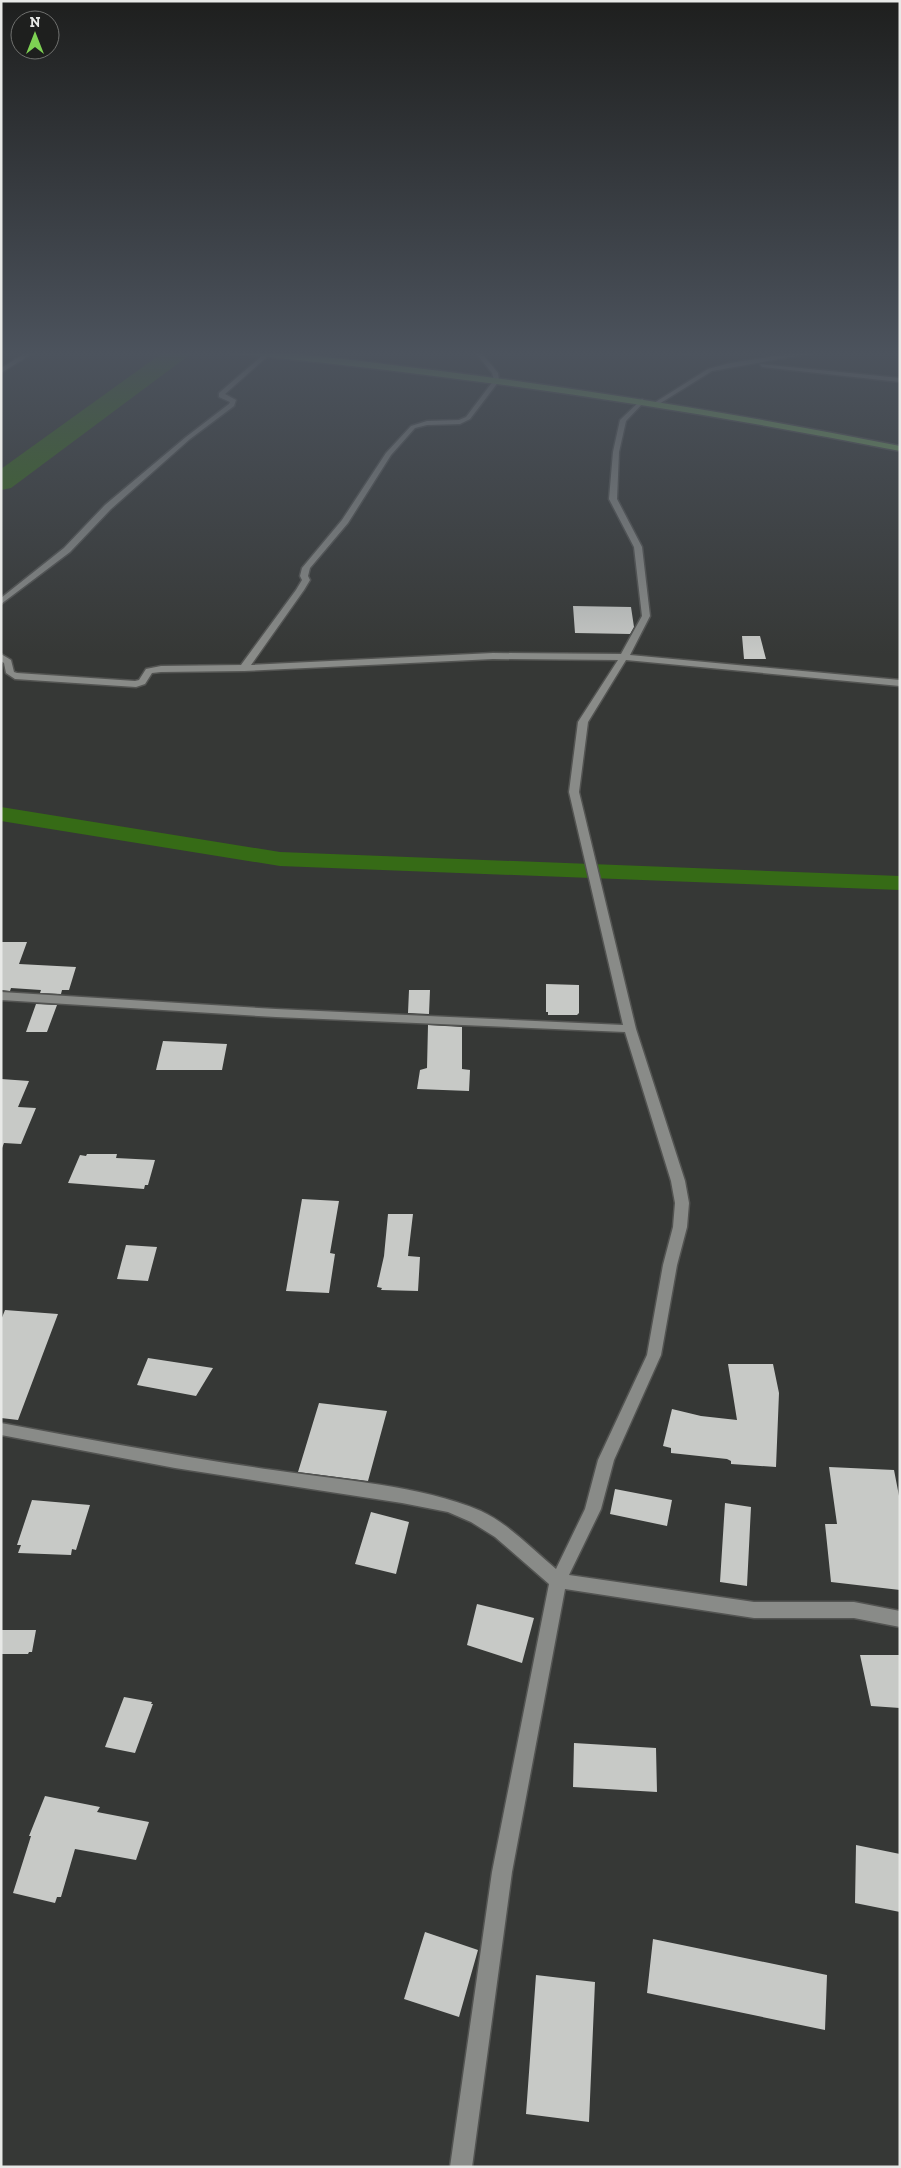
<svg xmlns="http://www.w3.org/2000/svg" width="901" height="2168" viewBox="0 0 901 2168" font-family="'Zilla Slab',serif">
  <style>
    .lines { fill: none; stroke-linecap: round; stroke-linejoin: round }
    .canal { fill: #366b16; fill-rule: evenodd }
    .river { fill: #366b16; fill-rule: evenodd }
    .building { fill: #c7c9c6 }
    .minor-casing { stroke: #535452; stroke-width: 3 }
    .highway-casing { stroke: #535452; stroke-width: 3 }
    .minor { fill: #898b88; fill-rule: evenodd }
    .highway { fill: #79ad61; fill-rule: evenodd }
  </style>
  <rect width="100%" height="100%" fill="#363836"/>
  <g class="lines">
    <path class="canal" d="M 1,807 L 280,852 L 900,876 L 900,890 L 280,866 L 1,821 Z"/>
    <path class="river" d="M 165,351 L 191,351 L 188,356 L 11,488 L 1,490 L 1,469 Z"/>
  </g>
  <path class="building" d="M 573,606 L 631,607 L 634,627 L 630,634 L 575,633 Z
    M 742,636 L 760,636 L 766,659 L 744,659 Z
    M 1,942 L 27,942 L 19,964 L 76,967 L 69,990 L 62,990 L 61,994 L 40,993 L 41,990 L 11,988 L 10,991 L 1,990 Z
    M 546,984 L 579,985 L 579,1013 L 577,1015 L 548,1015 L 548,1012 L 546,1012 Z
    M 409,990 L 430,990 L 429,1014 L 408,1013 Z
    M 36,1004 L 57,1005 L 47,1032 L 26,1032 Z
    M 428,1025 L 462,1027 L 462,1069 L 470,1070 L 469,1091 L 417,1089 L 420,1070 L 427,1068 Z
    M 163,1041 L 227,1044 L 222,1070 L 156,1070 Z
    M 1,1079 L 29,1081 L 18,1107 L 36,1108 L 21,1144 L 4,1143 L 2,1148 Z
    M 87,1154 L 117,1154 L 116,1158 L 155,1160 L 148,1185 L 145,1185 L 144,1189 L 68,1183 L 80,1155 L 86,1156 Z
    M 302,1199 L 339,1201 L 330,1253 L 335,1254 L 329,1293 L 286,1291 Z
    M 388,1214 L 413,1214 L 408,1256 L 420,1257 L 418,1291 L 381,1290 L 382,1288 L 377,1287 L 384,1256 Z
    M 126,1245 L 157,1247 L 148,1281 L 117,1279 Z
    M 5,1310 L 58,1314 L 18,1420 L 1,1418 L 1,1320 Z
    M 148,1358 L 213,1368 L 196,1396 L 137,1385 Z
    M 728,1364 L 773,1364 L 779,1393 L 776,1467 L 731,1464 L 731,1461 L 727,1459 L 671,1453 L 671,1448 L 663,1446 L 672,1409 L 701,1416 L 737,1420 Z
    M 319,1403 L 387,1411 L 368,1481 L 298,1472 Z
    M 829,1467 L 894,1470 L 900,1501 L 900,1590 L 831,1582 L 825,1524 L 837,1524 Z
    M 615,1489 L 672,1500 L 667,1526 L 610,1514 Z
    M 32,1500 L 90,1505 L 76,1550 L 72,1549 L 71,1555 L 18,1553 L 21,1545 L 17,1545 Z
    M 725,1503 L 751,1507 L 747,1586 L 720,1582 Z
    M 371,1512 L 409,1522 L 396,1574 L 355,1564 Z
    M 477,1604 L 534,1618 L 522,1663 L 467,1645 Z
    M 1,1630 L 36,1630 L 32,1652 L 29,1652 L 28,1654 L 1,1654 Z
    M 860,1655 L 900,1655 L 900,1708 L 871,1706 Z
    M 124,1697 L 152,1702 L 151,1704 L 153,1704 L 135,1753 L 105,1747 Z
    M 574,1743 L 656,1748 L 657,1792 L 573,1787 Z
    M 45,1796 L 100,1807 L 97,1812 L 149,1822 L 136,1860 L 75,1849 L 61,1897 L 57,1897 L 55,1903 L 13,1893 L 31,1836 L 29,1836 Z
    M 856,1845 L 900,1854 L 900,1912 L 855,1903 Z
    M 425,1932 L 478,1950 L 459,2017 L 404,1999 Z
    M 653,1939 L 827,1975 L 825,2030 L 647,1993 Z
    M 536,1975 L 595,1982 L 589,2122 L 526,2114 Z"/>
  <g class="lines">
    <g class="minor-casing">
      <path id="minor" d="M 29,351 L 36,351 L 1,373 L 1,368 Z
        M 474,351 L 480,351 L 498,373 L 499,381 L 470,419 L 460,424 L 427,425 L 415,428 L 391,455 L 348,523 L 310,568 L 308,576 L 310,580 L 304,590 L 251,665 L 493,653 L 621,654 L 642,616 L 634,547 L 609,499 L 613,452 L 620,420 L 642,399 L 645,401 L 644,402 L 626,421 L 619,452 L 617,499 L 642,547 L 650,616 L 630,655 L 900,680 L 900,686 L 626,660 L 588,722 L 579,792 L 636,1029 L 685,1181 L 689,1203 L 687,1227 L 677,1265 L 661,1355 L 614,1460 L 601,1509 L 569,1575 L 754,1602 L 854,1602 L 900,1611 L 900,1627 L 854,1618 L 754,1618 L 565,1589 L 512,1872 L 472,2167 L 450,2167 L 492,1872 L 549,1584 L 495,1537 L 471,1522 L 448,1512 L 402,1503 L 175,1468 L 1,1435 L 1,1423 C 92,1440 182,1457 273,1470 C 338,1480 421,1485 481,1511 C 509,1524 532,1549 556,1569 L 585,1509 L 598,1460 L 647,1355 L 663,1265 L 673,1227 L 675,1203 L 671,1181 L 625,1032 L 276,1017 L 1,1000 L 1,992 L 276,1009 L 623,1025 L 569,792 L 578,722 L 618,660 L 493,659 L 244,671 L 161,672 L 152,673 L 145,684 L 136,687 L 15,679 L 6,673 L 4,663 L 1,661 L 1,654 L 11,660 L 14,672 L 17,673 L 135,681 L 139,680 L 146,669 L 161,666 L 241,665 L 296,590 L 302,580 L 300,576 L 302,568 L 342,520 L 386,453 L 411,426 L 427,421 L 459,420 L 466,417 L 494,380 L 492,373 Z
        M 662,351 L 691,351 L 692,352 L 689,354 Z
        M 808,351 L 824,351 L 712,371 L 659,404 L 654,403 L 708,369 L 730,363 Z
        M 264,354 L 269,355 L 225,394 L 236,400 L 234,406 L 190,439 L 111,509 L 70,552 L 1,604 L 1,598 L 64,548 L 105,505 L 186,437 L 229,404 L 230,402 L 219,397 L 219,393 Z
        M 760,364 L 900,378 L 900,382 L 762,367 Z"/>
    </g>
    <g class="highway-casing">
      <path id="highway" d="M 227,351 C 298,351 370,363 441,371 C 595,390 748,416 900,446 L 900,451 C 678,407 455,375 230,353 Z"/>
    </g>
    <use href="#minor" class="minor"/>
    <use href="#highway" class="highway"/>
  </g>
  <linearGradient id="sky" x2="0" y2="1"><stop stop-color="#1e1f1e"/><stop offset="0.54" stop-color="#4c535d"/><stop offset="1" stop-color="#4c535d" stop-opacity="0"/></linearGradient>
  <rect width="901" height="655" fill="url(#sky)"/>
  <rect width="901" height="2168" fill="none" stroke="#e8e9e7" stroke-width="5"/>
  <g transform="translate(35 35)"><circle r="24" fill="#1e1f1e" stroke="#6f706e"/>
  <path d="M0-4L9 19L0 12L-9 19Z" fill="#7ed153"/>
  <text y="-8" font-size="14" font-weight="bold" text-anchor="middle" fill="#e8e9e7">N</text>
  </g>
</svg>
